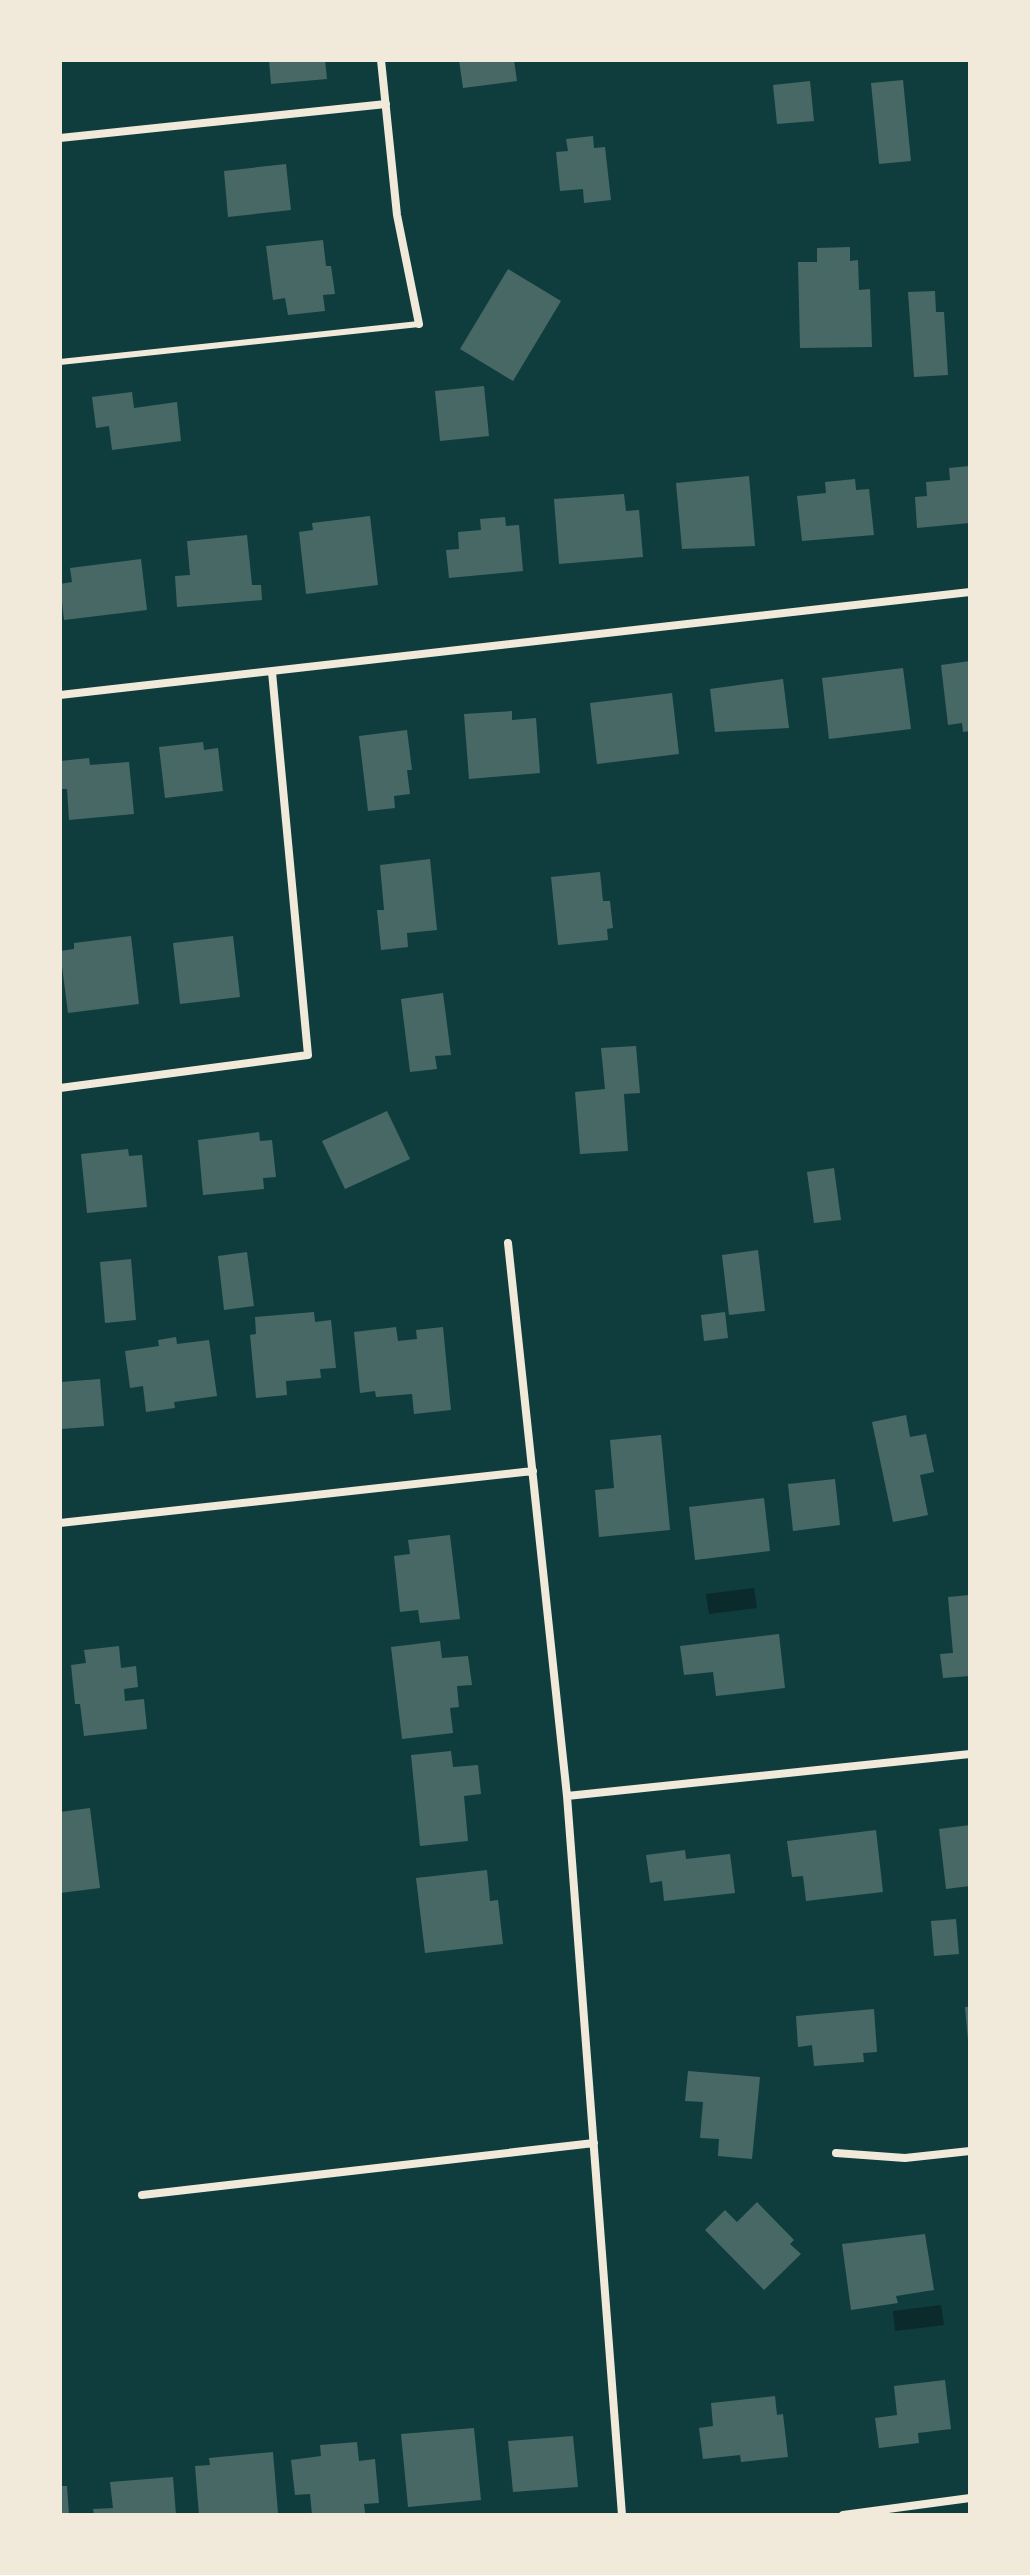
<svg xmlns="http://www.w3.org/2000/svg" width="1030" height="2575" viewBox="0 0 1030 2575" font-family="'Sofia Sans Condensed',sans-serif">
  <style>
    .water { fill: #0a2a2b }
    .building { fill: #486865 }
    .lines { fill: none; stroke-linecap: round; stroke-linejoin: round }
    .service { stroke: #f1e9da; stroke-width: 6 }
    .minor { stroke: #f1e9da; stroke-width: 8 }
  </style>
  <rect width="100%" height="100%" fill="#0f3d3e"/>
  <path class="water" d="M 754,1588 L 757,1608 L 709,1614 L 706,1594 Z
    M 941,2305 L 944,2325 L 895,2331 L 893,2311 Z"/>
  <path class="building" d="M 269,60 L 325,60 L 327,79 L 271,84 Z
    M 459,60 L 514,60 L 517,81 L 463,88 Z
    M 903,80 L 911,161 L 879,164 L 871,83 Z
    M 810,81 L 814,121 L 777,124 L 773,85 Z
    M 593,136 L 594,148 L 605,147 L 611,200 L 584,203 L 583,189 L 560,191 L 556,152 L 568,151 L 566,139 Z
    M 286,164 L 291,210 L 228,217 L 224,171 Z
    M 323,240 L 326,266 L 331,266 L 335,294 L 323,295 L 325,311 L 288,315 L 285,298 L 273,300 L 266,246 Z
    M 850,247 L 850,261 L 858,260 L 859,290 L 870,289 L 872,347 L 800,348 L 798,262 L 817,262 L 817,248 Z
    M 508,269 L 561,301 L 513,381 L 460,349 Z
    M 935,291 L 936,312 L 944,312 L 948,375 L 914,377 L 908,292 Z
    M 484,386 L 489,436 L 440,441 L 435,391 Z
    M 132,392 L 134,408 L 177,402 L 181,441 L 112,450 L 109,426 L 96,428 L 92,397 Z
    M 970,466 L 970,523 L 917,528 L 915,497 L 927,496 L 926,482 L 950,480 L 949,468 Z
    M 749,476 L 755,546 L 682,549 L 676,483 Z
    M 855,479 L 856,490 L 869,489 L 874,535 L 802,541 L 797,496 L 826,493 L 825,482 Z
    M 624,494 L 626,511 L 639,510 L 643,557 L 559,564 L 554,499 Z
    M 370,516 L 378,585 L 306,594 L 299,532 L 313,530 L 312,523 Z
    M 505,517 L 506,526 L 519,525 L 523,571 L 449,578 L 446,550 L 459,549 L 458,532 L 481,530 L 480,519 Z
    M 247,535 L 252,585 L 261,585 L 262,600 L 177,607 L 175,576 L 190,575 L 187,541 Z
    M 141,559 L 147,610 L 64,620 L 60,584 L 72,582 L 70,568 Z
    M 970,661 L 970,731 L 963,732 L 962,723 L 948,725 L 941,665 Z
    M 903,668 L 911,729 L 829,739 L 822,678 Z
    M 783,679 L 789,728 L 715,732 L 710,689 Z
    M 672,693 L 679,754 L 597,764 L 590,703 Z
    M 512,711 L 512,720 L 536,718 L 540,773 L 469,779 L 464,714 Z
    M 407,730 L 412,770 L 407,770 L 410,794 L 394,796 L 395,808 L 368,811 L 359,736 Z
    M 203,742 L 204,750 L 218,748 L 223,791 L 165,798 L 159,747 Z
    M 89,758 L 90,765 L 129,762 L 134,814 L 69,820 L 67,789 L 60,789 L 60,761 Z
    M 430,859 L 437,930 L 407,933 L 408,947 L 381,950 L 377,910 L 384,910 L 380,865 Z
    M 600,872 L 603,901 L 610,901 L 613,928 L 607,929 L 608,940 L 558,945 L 551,877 Z
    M 131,936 L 139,1004 L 68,1013 L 60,951 L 74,949 L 74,943 Z
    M 233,936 L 240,997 L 180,1004 L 173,943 Z
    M 443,993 L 451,1055 L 435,1056 L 437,1069 L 410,1072 L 401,999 Z
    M 636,1046 L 640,1093 L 624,1094 L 628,1151 L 580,1154 L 575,1092 L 605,1089 L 601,1048 Z
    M 387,1111 L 410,1159 L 345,1189 L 322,1141 Z
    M 259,1132 L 260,1141 L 272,1140 L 276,1177 L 263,1178 L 264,1189 L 203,1195 L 198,1140 Z
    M 128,1149 L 129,1156 L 142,1155 L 147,1207 L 87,1213 L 81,1154 Z
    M 834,1168 L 841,1220 L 814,1223 L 807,1172 Z
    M 758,1250 L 765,1311 L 729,1315 L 722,1255 Z
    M 247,1252 L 254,1306 L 224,1310 L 218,1256 Z
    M 131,1259 L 136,1320 L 105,1323 L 100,1262 Z
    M 314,1312 L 315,1322 L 331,1320 L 336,1368 L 320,1369 L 321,1378 L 286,1381 L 287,1395 L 256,1398 L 250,1335 L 256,1334 L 255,1317 Z
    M 725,1312 L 728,1338 L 704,1341 L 701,1315 Z
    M 396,1327 L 398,1341 L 417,1339 L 416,1330 L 443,1327 L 451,1410 L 414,1414 L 412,1394 L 376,1397 L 375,1391 L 360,1393 L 354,1332 Z
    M 176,1337 L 177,1344 L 209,1340 L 217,1396 L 174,1402 L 175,1408 L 146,1412 L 143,1386 L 130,1388 L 125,1351 L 159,1346 L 158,1340 Z
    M 100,1379 L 104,1426 L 60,1429 L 60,1382 Z
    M 906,1415 L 910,1437 L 926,1434 L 934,1472 L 920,1475 L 928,1515 L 893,1522 L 872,1422 Z
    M 661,1435 L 670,1530 L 599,1537 L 595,1490 L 614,1488 L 610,1440 Z
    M 835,1479 L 840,1525 L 793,1531 L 788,1484 Z
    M 764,1498 L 770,1551 L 695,1560 L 689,1507 Z
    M 450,1535 L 460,1619 L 420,1623 L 418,1610 L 400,1612 L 394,1556 L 410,1554 L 408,1540 Z
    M 970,1595 L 970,1676 L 943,1678 L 940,1654 L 953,1653 L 948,1597 Z
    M 779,1634 L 785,1688 L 716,1696 L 713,1672 L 684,1675 L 680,1646 Z
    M 440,1641 L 442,1658 L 468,1656 L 472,1685 L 457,1686 L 459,1707 L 450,1708 L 453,1733 L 402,1739 L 391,1647 Z
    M 119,1646 L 121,1668 L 136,1666 L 138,1687 L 124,1689 L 125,1701 L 144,1699 L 147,1729 L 84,1736 L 80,1704 L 75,1704 L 71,1665 L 86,1663 L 84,1650 Z
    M 451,1751 L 453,1767 L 478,1765 L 481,1794 L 464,1796 L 468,1841 L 420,1846 L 411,1755 Z
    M 90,1808 L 100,1888 L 60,1893 L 60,1812 Z
    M 970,1825 L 970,1886 L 946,1889 L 939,1829 Z
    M 876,1830 L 883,1892 L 806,1901 L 803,1876 L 792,1877 L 787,1841 Z
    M 685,1850 L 686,1859 L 730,1854 L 735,1893 L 664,1901 L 662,1881 L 650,1883 L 646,1855 Z
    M 487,1870 L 490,1901 L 498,1900 L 503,1944 L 425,1953 L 416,1878 Z
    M 956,1919 L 959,1954 L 934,1956 L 931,1921 Z
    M 965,2007 L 970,2007 L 970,2040 L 968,2040 Z
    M 874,2009 L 877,2052 L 863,2053 L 864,2062 L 814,2066 L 812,2045 L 798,2047 L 796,2016 Z
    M 688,2071 L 760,2077 L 752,2159 L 718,2156 L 719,2139 L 700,2138 L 703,2102 L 685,2101 Z
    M 757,2202 L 794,2240 L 790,2244 L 801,2254 L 764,2290 L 705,2230 L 725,2210 L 737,2222 Z
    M 925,2234 L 934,2290 L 896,2296 L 898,2303 L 851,2310 L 842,2244 Z
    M 945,2380 L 951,2429 L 918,2433 L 919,2443 L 879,2448 L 875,2418 L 897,2415 L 894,2386 Z
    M 775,2396 L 777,2415 L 783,2414 L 788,2457 L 741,2462 L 740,2455 L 703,2459 L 699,2428 L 713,2426 L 711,2403 Z
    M 474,2428 L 481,2500 L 408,2507 L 401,2434 Z
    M 573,2436 L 578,2487 L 513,2492 L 508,2441 Z
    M 357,2442 L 359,2461 L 375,2459 L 379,2503 L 364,2504 L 365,2513 L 312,2515 L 310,2494 L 295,2495 L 291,2460 L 321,2456 L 320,2445 Z
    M 273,2452 L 278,2513 L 199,2515 L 195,2466 L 210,2465 L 209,2458 Z
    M 173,2477 L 176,2515 L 94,2515 L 93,2509 L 113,2508 L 110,2482 Z
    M 60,2486 L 67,2486 L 69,2515 L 60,2515 Z"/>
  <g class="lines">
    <path class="service" d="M 60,362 L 419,324"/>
    <path class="minor" d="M 381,60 L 397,215 L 419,324
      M 60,138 L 386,104
      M 60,695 L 970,592
      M 60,1088 L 308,1055 L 272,672
      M 508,1243 L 567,1796 L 622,2515
      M 60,1523 L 533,1471
      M 567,1796 L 970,1754
      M 836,2153 L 905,2158 L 970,2151
      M 142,2195 L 594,2143
      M 843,2515 L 970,2498"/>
  </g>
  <rect width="1030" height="2575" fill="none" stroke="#f1e9da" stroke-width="124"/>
</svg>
